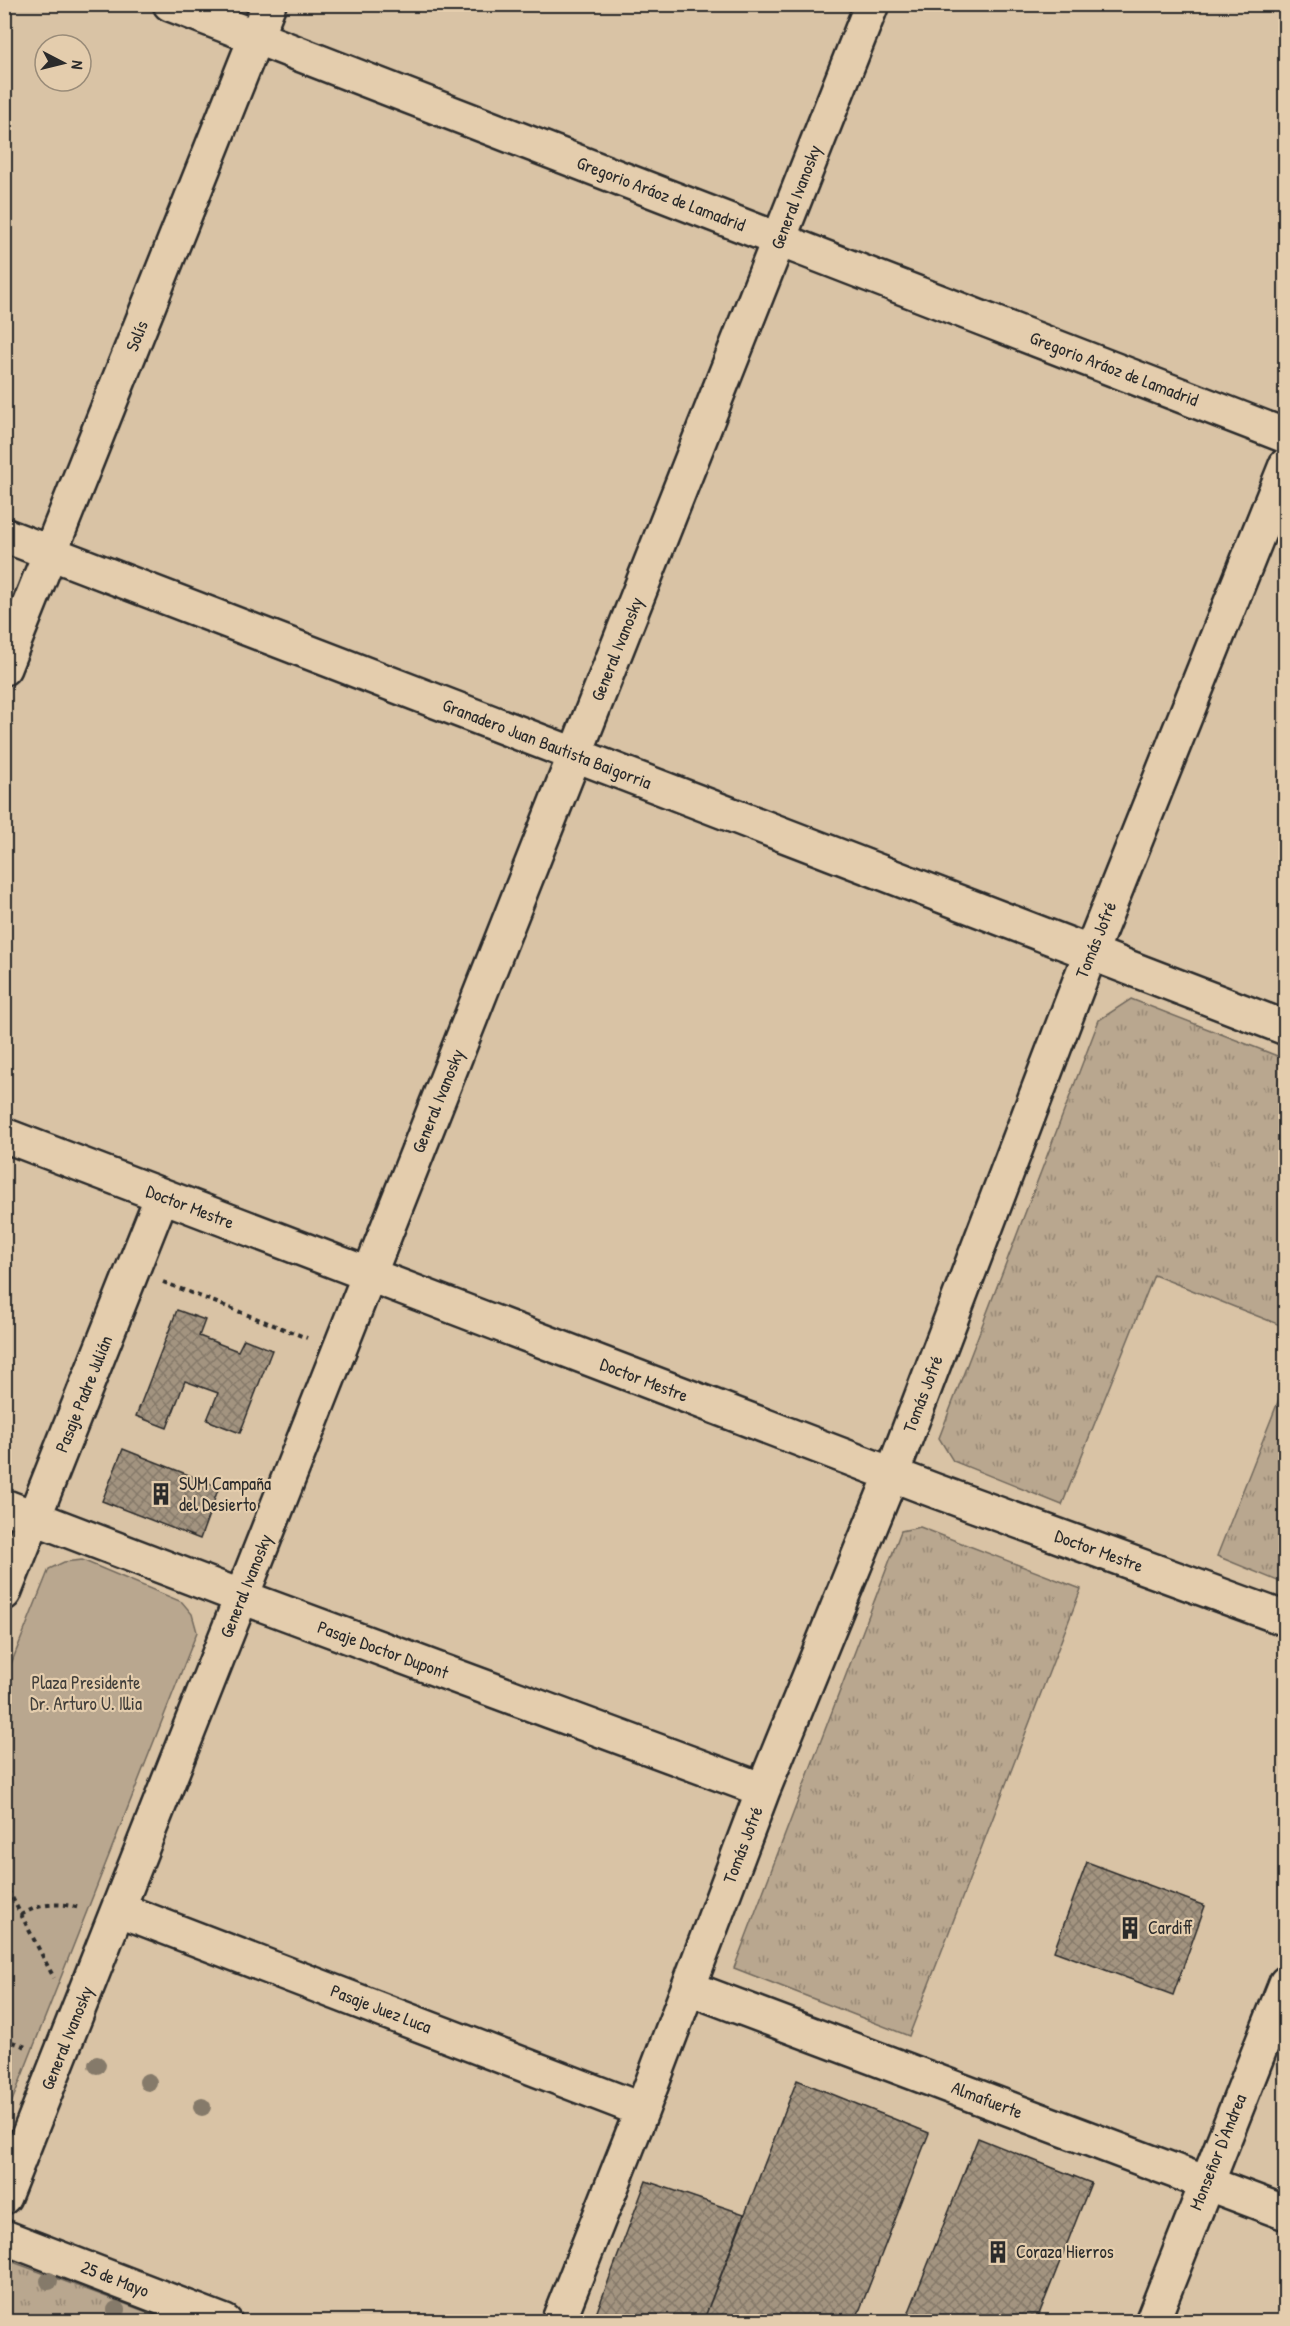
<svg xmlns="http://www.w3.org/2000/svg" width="1290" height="2326" viewBox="0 0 1290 2326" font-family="'Patrick Hand',sans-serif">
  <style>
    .grass { fill: url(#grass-tufts); stroke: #72695d; stroke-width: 1.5 }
    .park { fill: #b9a78f; stroke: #72695d; stroke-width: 1.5 }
    .building { fill: url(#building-cross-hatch); stroke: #2b2b2b; stroke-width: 1.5 }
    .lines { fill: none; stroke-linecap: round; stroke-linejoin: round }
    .minor-casing { stroke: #2b2b2b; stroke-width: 38 }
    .path { stroke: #2b2b2b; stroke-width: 4; stroke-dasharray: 4.5 4.5; stroke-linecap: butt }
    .minor { stroke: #e4cdad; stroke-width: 33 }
    .tree { fill: #857a6a }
    .labels { text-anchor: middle; stroke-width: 4.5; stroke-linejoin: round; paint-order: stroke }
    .street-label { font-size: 18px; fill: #2b2b2b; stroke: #e4cdad }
    .poi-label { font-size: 18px; fill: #2b2b2b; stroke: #e4cdad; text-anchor: start }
    .park-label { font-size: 18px; fill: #403e3a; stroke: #e4cdad }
  </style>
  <defs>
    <pattern id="grass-tufts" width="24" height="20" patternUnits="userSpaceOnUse" patternTransform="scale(1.5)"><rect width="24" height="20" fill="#b9a78f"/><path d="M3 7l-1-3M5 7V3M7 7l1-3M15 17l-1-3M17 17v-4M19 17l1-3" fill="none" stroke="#978875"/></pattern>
    <pattern id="building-cross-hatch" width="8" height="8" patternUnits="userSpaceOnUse" patternTransform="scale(1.5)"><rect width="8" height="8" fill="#a39480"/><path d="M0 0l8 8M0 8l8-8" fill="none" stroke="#857969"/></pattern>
  </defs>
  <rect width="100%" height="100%" fill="#d9c3a5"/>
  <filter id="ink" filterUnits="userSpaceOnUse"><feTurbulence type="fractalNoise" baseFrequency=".0167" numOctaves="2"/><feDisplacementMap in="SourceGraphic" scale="12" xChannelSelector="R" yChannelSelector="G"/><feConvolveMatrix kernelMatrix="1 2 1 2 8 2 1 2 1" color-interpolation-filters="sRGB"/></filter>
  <g filter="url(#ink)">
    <path class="grass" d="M 1131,999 L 1285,1059 L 1285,1327 L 1154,1275 L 1062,1505 L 953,1461 L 939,1438 L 1099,1020 Z
      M 1285,1384 L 1285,1584 L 1217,1556 Z
      M 920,1527 L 1081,1589 L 909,2036 L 734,1968 L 901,1531 Z
      M 5,2259 L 171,2321 L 9,2321 L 5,2320 Z"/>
    <path class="park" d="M 82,1560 L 182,1602 L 192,1614 L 197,1632 L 5,2119 L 5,1679 L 49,1569 L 64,1562 Z"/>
    <path class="building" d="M 177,1310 L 205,1320 L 199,1336 L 238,1351 L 244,1339 L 272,1350 L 240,1433 L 207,1420 L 218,1393 L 185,1381 L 167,1428 L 136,1416 Z
      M 123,1449 L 219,1487 L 200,1539 L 102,1501 Z
      M 1087,1862 L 1205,1906 L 1173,1995 L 1054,1951 Z
      M 797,2080 L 929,2133 L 855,2322 L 703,2322 Z
      M 978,2138 L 1091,2183 L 1036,2322 L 905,2322 Z
      M 646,2181 L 744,2214 L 703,2322 L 688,2322 L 679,2318 L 678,2322 L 593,2322 Z"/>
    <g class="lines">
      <g class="minor-casing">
        <path id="minor" d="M 170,4 L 1286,436
          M 4,535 L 1286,1028
          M 4,668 L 269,4
          M 4,1135 L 933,1490 L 1286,1619
          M 4,1506 L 242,1597 L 763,1790
          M 4,1593 L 162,1196
          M 118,1909 L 642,2110
          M 689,1988 L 1286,2213
          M 4,2197 L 872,4
          M 4,2237 L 225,2322
          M 558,2322 L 642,2110 L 763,1790 L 892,1474 L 1090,954 L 1286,465
          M 1152,2322 L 1286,1983"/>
      </g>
      <path class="path" d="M 163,1282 L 307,1338
        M 4,1882 L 54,1978
        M 21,1915 C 41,1903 58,1902 80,1908
        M 4,2039 L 26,2047"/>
      <use href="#minor" class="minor"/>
    </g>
    <g class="tree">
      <circle cx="97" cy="2065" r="9"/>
      <circle cx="148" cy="2082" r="9"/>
      <circle cx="202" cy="2107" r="9"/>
      <circle cx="49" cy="2281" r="9"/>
      <circle cx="116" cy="2310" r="9"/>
    </g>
  </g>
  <defs>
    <g id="building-bare" transform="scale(1.8)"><path d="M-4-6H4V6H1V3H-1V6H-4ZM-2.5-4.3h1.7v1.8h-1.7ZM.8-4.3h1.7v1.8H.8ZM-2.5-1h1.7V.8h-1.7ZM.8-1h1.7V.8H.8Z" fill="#2b2b2b" stroke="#e4cdad" stroke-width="2.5" paint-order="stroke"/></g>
  </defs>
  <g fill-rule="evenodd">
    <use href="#building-bare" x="161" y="1494"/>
    <use href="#building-bare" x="1130" y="1928"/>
    <use href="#building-bare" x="998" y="2252"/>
  </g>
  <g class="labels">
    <g class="street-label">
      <text transform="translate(661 194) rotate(21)" y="6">Gregorio Aráoz de Lamadrid</text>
      <text transform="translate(796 197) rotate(-69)" y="6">General Ivanosky</text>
      <text transform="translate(137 336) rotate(-68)" y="6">Solís</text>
      <text transform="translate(1114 369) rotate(21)" y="6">Gregorio Aráoz de Lamadrid</text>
      <text transform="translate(617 649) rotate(-68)" y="6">General Ivanosky</text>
      <text transform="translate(547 744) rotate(21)" y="6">Granadero Juan Bautista Baigorria</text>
      <text transform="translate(1096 940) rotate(-68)" y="6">Tomás Jofré</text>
      <text transform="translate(438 1101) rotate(-68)" y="6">General Ivanosky</text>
      <text transform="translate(190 1207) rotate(21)" y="6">Doctor Mestre</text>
      <text transform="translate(644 1380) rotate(21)" y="6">Doctor Mestre</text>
      <text transform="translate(84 1394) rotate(-68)" y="6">Pasaje Padre Julián</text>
      <text transform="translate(923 1394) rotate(-69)" y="6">Tomás Jofré</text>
      <text transform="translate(1099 1551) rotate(20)" y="6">Doctor Mestre</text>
      <text transform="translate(246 1586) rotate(-68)" y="6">General Ivanosky</text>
      <text transform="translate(383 1650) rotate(20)" y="6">Pasaje Doctor Dupont</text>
      <text transform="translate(743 1845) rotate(-69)" y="6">Tomás Jofré</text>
      <text transform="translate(381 2009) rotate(21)" y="6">Pasaje Juez Luca</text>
      <text transform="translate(67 2038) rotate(-68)" y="6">General Ivanosky</text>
      <text transform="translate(987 2100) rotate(21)" y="6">Almafuerte</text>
      <text transform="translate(1218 2152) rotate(-68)" y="6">Monseñor D'Andrea</text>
      <text transform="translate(115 2279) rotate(21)" y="6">25 de Mayo</text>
    </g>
    <g class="poi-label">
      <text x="179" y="1490">SUM Campaña<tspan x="179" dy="21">del Desierto</tspan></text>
      <text x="1148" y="1934">Cardiff</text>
      <text x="1016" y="2258">Coraza Hierros</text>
    </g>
    <g class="park-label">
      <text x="86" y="1689">Plaza Presidente<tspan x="86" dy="21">Dr. Arturo U. Illia</tspan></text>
    </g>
  </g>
  <rect width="1290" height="2326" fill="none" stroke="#e4cdad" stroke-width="24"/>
  <rect x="12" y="12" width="1266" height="2302" fill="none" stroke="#2b2b2b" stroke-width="2" filter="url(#ink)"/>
  <g transform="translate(63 63) rotate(97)"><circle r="28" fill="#e4cdad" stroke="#9a8c79" stroke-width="1.5"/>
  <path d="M0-4.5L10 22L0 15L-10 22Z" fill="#2b2b2b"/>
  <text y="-9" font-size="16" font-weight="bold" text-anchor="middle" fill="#2b2b2b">N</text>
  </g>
</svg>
